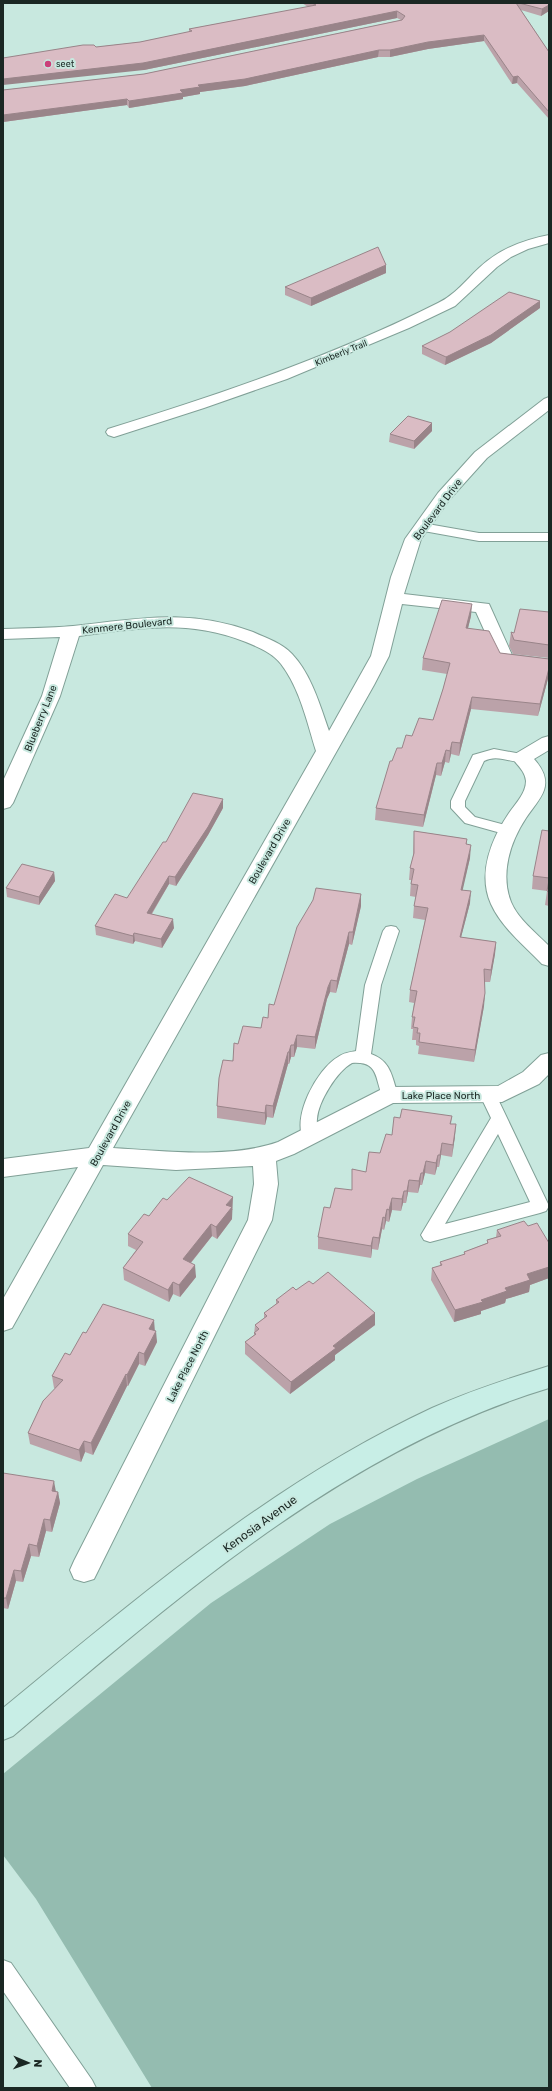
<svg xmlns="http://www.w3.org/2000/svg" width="552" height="2091" viewBox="0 0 552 2091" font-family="Rubik,sans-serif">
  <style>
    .green { fill: #94bcb0 }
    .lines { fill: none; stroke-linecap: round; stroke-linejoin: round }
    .lane-casing { stroke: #81a097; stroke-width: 2 }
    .street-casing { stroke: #81a097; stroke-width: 2 }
    .secondary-casing { stroke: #81a097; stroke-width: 2 }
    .lane { fill: #fff; fill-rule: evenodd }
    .street { fill: #fff; fill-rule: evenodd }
    .secondary { fill: #c8eee6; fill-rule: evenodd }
    .wall { fill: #bba2a9 }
    .shaded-wall { fill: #998489 }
    .building { fill: #dabcc4; stroke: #998489 }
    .poi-dot { fill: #ca4079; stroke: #c8e8df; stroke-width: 1.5 }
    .labels { text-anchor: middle; stroke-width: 4; stroke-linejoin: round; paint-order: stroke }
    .far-poi-label { font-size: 9px; fill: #1a2723; stroke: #c8e8df; text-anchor: start }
    .far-street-label { font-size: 9px; fill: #1a2723; stroke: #c8e8df }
    .street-label { font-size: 10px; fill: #1a2723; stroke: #c8e8df }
    .near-street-label { font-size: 12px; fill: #1a2723; stroke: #c8e8df }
  </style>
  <rect width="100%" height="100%" fill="#c8e8df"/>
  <path class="green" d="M 549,1419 L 549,2088 L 152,2088 L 36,1899 L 3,1855 L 3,1774 L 211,1603 L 330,1524 L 417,1479 Z"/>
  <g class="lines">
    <g class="lane-casing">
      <path id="lane" d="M 422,523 L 479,533 L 549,533 L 549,541 L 479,541 L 418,530 L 416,527 Z
        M 494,749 L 527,755 L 529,758 L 527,761 C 512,765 499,753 484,761 L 465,801 L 465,807 L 475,817 L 513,827 L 515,830 L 513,833 L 508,835 L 465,823 L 451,808 L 451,801 L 473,755 Z
        M 391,926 L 396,927 L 399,931 L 381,985 L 371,1054 C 391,1061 392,1077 398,1095 L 396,1099 L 390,1101 L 384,1099 C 374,1081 381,1061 352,1063 C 337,1071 318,1102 317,1119 C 316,1126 320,1133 316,1140 L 310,1142 L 304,1140 C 291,1118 317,1069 338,1057 C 343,1053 350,1052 356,1051 L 365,985 L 383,931 L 386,927 Z
        M 488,1089 L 494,1091 L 496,1095 L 549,1206 L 546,1211 L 540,1213 L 430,1242 L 424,1240 L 421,1235 L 424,1230 L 491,1118 L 480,1095 L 482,1091 ZM 498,1134 L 530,1202 L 445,1224 Z
        M 3,1960 L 11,1963 L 92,2080 L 96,2088 L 70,2088 L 3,1991 Z"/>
    </g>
    <g class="street-casing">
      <path id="street" d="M 549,235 L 549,243 L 528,249 L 511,257 L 497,267 L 455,306 L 409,328 L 287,379 L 204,408 L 114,437 L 108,435 L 106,432 L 108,429 C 221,394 333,356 438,303 C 455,295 466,280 479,268 C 499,249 523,240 549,235 Z
        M 549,397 L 549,410 L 487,458 L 450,499 L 421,539 L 404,594 L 489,604 L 512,655 L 549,660 L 549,670 L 499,663 L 476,612 L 402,604 L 389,656 L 374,685 L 113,1148 C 163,1151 230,1159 278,1142 L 382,1089 L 390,1087 L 498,1086 L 523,1072 L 541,1055 L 549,1053 L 549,1074 L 539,1084 L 502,1102 L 393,1103 L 294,1154 L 276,1161 L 278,1184 L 272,1220 L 94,1579 L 84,1582 L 74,1579 L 70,1570 L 74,1561 L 248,1220 L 254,1184 L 253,1166 L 176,1170 L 103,1165 L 12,1328 L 3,1331 L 3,1299 L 78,1167 L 3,1177 L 3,1159 L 89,1148 L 316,751 C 307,722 300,689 281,664 C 273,653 258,647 246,642 C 187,619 139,628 79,636 L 60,696 L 13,803 L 10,807 L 3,809 L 3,781 L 42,696 L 60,637 L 3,639 L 3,629 C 26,628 50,628 73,626 C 139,619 188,608 253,632 C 266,638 282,643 292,654 C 311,674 320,705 329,731 L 371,656 L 391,577 L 405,539 L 438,493 L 475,452 L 544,399 Z
        M 549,736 L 549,750 L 534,759 C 542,768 548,778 544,790 C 541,799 532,809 526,818 C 510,842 500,874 511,902 C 518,919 536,933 549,946 L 549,966 L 542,964 C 524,945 502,928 491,904 C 477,873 492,838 509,813 C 516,803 526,793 526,781 C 525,771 518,766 512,758 L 515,754 L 542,738 Z"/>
    </g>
    <g class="secondary-casing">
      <path id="secondary" d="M 549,1366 L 549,1388 C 342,1451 176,1599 13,1736 L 3,1740 L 3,1708 C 138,1597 273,1482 432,1408 C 470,1391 510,1378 549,1366 Z"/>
    </g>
    <use href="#lane" class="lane"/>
    <use href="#street" class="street"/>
    <use href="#secondary" class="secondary"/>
  </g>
  <path class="wall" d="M 302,3 L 549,3 L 549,11 L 541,16 L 521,10 L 549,52 L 549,119 L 517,83 L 512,84 L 484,41 L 428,49 L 390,57 L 378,57 L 245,86 L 200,92 L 200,94 L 183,97 L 183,99 L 129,108 L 127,105 L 3,122 L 3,90 L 144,74 L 401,20 L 397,18 L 144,70 L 96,47 L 140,42 L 189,32 L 189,29 L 308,7 Z
    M 386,265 L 386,273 L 311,306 L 285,295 L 285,287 Z
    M 540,308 L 491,343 L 445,365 L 422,354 L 422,346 Z
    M 432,431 L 414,449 L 389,442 L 390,434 Z
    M 549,612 L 549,658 L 513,654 L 509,646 L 511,632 L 514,633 Z
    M 471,616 L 468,628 L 500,653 L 549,659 L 549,675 L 538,716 L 471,709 L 459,756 L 451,754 L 449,763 L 445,762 L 441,776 L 436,775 L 423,827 L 375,820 L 376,808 L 392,761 L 412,736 L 433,720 L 443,689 L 447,674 L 422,670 L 423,658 Z
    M 223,808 L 208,835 L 176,886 L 169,884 L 152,914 L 174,928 L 162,948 L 135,941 L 133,944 L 96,935 L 95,926 L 127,898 L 166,842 Z
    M 414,831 L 467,839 L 467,845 L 470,858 L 462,890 L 470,903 L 461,937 L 496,942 L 495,954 L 490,982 L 485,982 L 484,1006 L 474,1062 L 418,1054 L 419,1046 L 416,1045 L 416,1040 L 412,1040 L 413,1029 L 411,1029 L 412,1017 L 414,1003 L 409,1002 L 410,990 L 425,920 L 413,918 L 414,906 L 416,897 L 410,896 L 411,880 L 409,880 L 410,868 L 413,856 Z
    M 549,831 L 549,906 L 545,905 L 547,891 L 532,889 L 533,876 Z
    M 54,872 L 55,881 L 39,905 L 7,897 L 6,888 Z
    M 361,894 L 361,906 L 352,945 L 349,944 L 336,993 L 330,992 L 327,999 L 315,1049 L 297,1047 L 294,1057 L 291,1057 L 289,1064 L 288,1064 L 273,1118 L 267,1117 L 265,1125 L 217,1118 L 217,1106 L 238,1044 L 261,1028 L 268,1018 L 274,1005 Z
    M 452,1116 L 451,1124 L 455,1136 L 452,1157 L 441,1155 L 439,1167 L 437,1167 L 435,1175 L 425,1173 L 422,1185 L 420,1185 L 418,1193 L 408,1192 L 406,1203 L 403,1203 L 401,1211 L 392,1210 L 389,1222 L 386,1221 L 384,1230 L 382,1229 L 378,1250 L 372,1249 L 371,1258 L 318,1249 L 318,1237 L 330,1208 L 352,1190 L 352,1169 L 366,1172 L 380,1153 L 392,1135 L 400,1118 Z
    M 167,1200 L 233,1209 L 232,1210 L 232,1219 L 217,1239 L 212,1236 L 191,1263 L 196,1277 L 180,1297 L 173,1294 L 169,1302 L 124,1280 L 123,1268 L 136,1250 L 128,1246 L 128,1234 L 149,1216 Z
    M 528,1226 L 549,1243 L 549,1278 L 530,1285 L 529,1292 L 506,1299 L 505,1303 L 481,1311 L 481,1314 L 454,1322 L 431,1280 L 432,1268 L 440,1266 L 440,1262 L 464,1255 L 464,1252 L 487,1243 L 487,1240 L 496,1237 L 497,1230 Z
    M 313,1284 L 375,1313 L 375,1325 L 335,1355 L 335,1360 L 290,1394 L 245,1354 L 245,1342 L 254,1335 L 255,1325 L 264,1318 L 264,1313 L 276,1305 L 276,1300 L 296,1290 Z
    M 154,1320 L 154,1330 L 157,1342 L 145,1366 L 139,1364 L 128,1386 L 127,1386 L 93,1455 L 85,1452 L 81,1462 L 30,1444 L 28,1433 L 55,1388 L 54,1388 L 52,1376 L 70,1355 L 86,1333 Z
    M 3,1473 L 58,1492 L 60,1503 L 52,1532 L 46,1531 L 39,1557 L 31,1556 L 23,1582 L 16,1581 L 8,1609 L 3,1608 Z"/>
  <path class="shaded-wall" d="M 549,5 L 549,11 L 541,16 L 542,9 Z
    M 397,11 L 397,18 L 144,70 L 3,85 L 3,79 Z
    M 484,35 L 484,41 L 428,49 L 390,57 L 390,50 L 428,42 Z
    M 379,50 L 378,57 L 245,86 L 200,92 L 200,94 L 183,97 L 183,99 L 129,108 L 129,101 L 198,85 Z
    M 518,76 L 517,83 L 512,84 L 513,77 Z
    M 127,99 L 127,105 L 3,122 L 3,115 Z
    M 386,265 L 386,273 L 311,306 L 311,298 Z
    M 540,301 L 540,308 L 491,343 L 445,365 L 446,357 Z
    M 432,423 L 432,431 L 414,449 L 414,441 Z
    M 472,604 L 471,616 L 465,640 L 466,628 Z
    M 4,661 L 4,670 L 3,673 L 3,662 Z
    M 549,668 L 549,675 L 538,716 L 540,704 Z
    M 472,697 L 471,709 L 459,756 L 460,743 Z
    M 452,742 L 451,754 L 449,763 L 450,751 Z
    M 446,750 L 445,762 L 441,776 L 442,763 Z
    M 437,763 L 436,775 L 423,827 L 424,815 Z
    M 223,799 L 223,808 L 208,835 L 176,886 L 175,877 Z
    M 471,845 L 470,858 L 460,902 L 461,890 Z
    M 54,872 L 55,881 L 39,905 L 39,897 Z
    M 169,876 L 169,884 L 147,921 L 147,913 Z
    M 471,891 L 470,903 L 458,949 L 460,937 Z
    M 361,894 L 361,906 L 352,945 L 353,932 Z
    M 173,919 L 174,928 L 162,948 L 161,939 Z
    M 349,932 L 349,944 L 336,993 L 337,981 Z
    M 134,933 L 135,941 L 133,944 L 133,936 Z
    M 496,942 L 495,954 L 490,982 L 491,970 Z
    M 331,980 L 330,992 L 327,999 L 315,1049 L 315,1037 L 328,987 Z
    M 485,993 L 484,1006 L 474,1062 L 475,1050 Z
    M 297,1035 L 297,1047 L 294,1057 L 294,1045 Z
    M 291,1045 L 291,1057 L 289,1064 L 289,1052 Z
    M 288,1052 L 288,1064 L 273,1118 L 273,1106 Z
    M 266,1105 L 267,1117 L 265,1125 L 265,1113 Z
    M 456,1124 L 455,1136 L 452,1157 L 453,1145 Z
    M 442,1143 L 441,1155 L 439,1167 L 440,1155 Z
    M 438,1155 L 437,1167 L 435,1175 L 436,1163 Z
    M 426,1161 L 425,1173 L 422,1185 L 423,1173 Z
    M 421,1173 L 420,1185 L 418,1193 L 419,1181 Z
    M 409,1180 L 408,1192 L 406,1203 L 407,1191 Z
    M 404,1191 L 403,1203 L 401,1211 L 402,1199 Z
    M 233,1197 L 232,1219 L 217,1239 L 216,1227 L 226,1205 Z
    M 392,1198 L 392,1210 L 389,1222 L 389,1210 Z
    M 387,1209 L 386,1221 L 384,1230 L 385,1218 Z
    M 383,1217 L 382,1229 L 378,1250 L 379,1238 Z
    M 211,1224 L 212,1236 L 184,1271 L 183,1259 Z
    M 373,1237 L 372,1249 L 371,1258 L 371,1246 Z
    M 195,1265 L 196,1277 L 180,1297 L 179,1285 Z
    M 549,1267 L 549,1278 L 530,1285 L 529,1292 L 506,1299 L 505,1303 L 481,1311 L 481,1314 L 454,1322 L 455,1310 L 481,1300 L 505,1288 L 527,1274 Z
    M 173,1282 L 173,1294 L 169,1302 L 168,1290 Z
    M 375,1313 L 375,1325 L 335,1355 L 335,1360 L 290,1394 L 291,1382 L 333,1346 Z
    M 154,1320 L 155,1332 L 149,1329 Z
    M 156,1331 L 157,1342 L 145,1366 L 144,1354 Z
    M 139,1352 L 139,1364 L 128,1386 L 127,1375 Z
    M 126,1374 L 127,1386 L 93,1455 L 91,1443 Z
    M 84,1441 L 85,1452 L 81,1462 L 79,1450 Z
    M 54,1481 L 56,1492 L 52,1491 Z
    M 58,1492 L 60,1503 L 52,1532 L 50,1520 Z
    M 44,1519 L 46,1531 L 39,1557 L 37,1546 Z
    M 29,1544 L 31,1556 L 23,1582 L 21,1571 Z
    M 14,1570 L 16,1581 L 8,1609 L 6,1598 Z"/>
  <path class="building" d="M 312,3 L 516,3 L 549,52 L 549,112 L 518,76 L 513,77 L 484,35 L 428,42 L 390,50 L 379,50 L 245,79 L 198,85 L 200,87 L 180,90 L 183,93 L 129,101 L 127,99 L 3,115 L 3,90 L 144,74 L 402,20 L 405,16 L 397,11 L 143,63 L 3,79 L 3,58 L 83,45 L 94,45 L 96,47 L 140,42 L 192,31 L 189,29 L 316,5 Z
    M 519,3 L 549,3 L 549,5 L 542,9 Z
    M 378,247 L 386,265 L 311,298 L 285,287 Z
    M 509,292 L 540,301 L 491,335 L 446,357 L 422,346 L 450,332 Z
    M 408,416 L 432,423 L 414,441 L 390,434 Z
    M 442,600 L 472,604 L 466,628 L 489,631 L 500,653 L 549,659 L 549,668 L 540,704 L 472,697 L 460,743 L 452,742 L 450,751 L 446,750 L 442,763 L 437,763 L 424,815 L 376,808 L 390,761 L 392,761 L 397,748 L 402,748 L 406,735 L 412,736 L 419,718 L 433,720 L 443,689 L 450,663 L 423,658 Z
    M 520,609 L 549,612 L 549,645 L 514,640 L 511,632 L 514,633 Z
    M 193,793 L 223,799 L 208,827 L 175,877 L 169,876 L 147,913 L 173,919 L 161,939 L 134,933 L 133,936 L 95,926 L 115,894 L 127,898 L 163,842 L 166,842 Z
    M 542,830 L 549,831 L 549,878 L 533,876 Z
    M 414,831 L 467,839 L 466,844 L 471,845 L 461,890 L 471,891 L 460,937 L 496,942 L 491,970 L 484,969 L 485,993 L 475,1050 L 419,1042 L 420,1033 L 417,1033 L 418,1028 L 413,1027 L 415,1017 L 412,1017 L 417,991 L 410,990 L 428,908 L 414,906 L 418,885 L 411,884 L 414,869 L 410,868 L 414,853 Z
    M 22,864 L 54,872 L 39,897 L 6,888 Z
    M 549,880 L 549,892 L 547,891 Z
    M 316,888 L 361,894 L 353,932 L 349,932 L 337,981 L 331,980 L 328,987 L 315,1037 L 297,1035 L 294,1045 L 291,1045 L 289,1052 L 288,1052 L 273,1106 L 266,1105 L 265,1113 L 217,1106 L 219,1078 L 223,1060 L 233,1061 L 234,1043 L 238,1044 L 243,1026 L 261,1028 L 263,1017 L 268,1018 L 269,1004 L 274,1005 L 297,927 L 313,900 Z
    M 402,1109 L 452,1116 L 450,1124 L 456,1124 L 453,1145 L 442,1143 L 440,1155 L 438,1155 L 436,1163 L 426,1161 L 423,1173 L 421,1173 L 419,1181 L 409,1180 L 407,1191 L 404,1191 L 402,1199 L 392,1198 L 389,1210 L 387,1209 L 385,1218 L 383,1217 L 379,1238 L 373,1237 L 371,1246 L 318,1237 L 324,1207 L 330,1208 L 335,1188 L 352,1190 L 352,1169 L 366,1172 L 369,1152 L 380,1153 L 386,1134 L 392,1135 L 394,1117 L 400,1118 Z
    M 189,1177 L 233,1197 L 226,1205 L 232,1207 L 216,1227 L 211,1224 L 183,1259 L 195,1265 L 179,1285 L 173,1282 L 168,1290 L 123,1268 L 143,1242 L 128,1234 L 144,1214 L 149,1216 L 163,1198 L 167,1200 Z
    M 524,1221 L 528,1226 L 537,1223 L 549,1243 L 549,1267 L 527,1274 L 530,1280 L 505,1288 L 507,1291 L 481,1300 L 483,1302 L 455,1310 L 432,1268 L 442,1265 L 440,1262 L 465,1254 L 464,1252 L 488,1243 L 487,1240 L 501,1236 L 497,1230 Z
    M 328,1272 L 375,1313 L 333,1346 L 336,1348 L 291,1382 L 245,1342 L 256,1334 L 254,1333 L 259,1329 L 255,1325 L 267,1316 L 264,1313 L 279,1302 L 276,1300 L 293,1287 L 296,1290 L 309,1281 L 313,1284 Z
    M 103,1304 L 154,1320 L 149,1329 L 156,1331 L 144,1354 L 139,1352 L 127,1375 L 126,1374 L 91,1443 L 84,1441 L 79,1450 L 28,1433 L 43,1401 L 63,1380 L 52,1376 L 65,1353 L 70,1355 L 83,1332 L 86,1333 Z
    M 3,1473 L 54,1481 L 52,1491 L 58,1492 L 50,1520 L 44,1519 L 37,1546 L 29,1544 L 21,1571 L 14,1570 L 6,1598 L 3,1598 Z"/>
  <circle class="poi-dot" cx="48" cy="64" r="4"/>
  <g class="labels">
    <g class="far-poi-label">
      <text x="56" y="67">seet</text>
    </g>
    <g class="far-street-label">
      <text transform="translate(341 353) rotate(-22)" y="3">Kimberly Trail</text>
    </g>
    <g class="street-label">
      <text transform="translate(437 509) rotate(-53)" y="4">Boulevard Drive</text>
      <text transform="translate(127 625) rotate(-6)" y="4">Kenmere Boulevard</text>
      <text transform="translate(40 718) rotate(-68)" y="4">Blueberry Lane</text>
      <text transform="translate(269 851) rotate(-60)" y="4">Boulevard Drive</text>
      <text x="441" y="1099">Lake Place North</text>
      <text transform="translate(110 1133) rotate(-61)" y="4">Boulevard Drive</text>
      <text transform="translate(187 1366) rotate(-63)" y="4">Lake Place North</text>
    </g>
    <g class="near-street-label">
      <text transform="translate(260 1524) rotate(-36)" y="4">Kenosia Avenue</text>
    </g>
  </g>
  <rect width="552" height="2091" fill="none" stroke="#1a2723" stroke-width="8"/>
  <g transform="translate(28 2063) rotate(92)" stroke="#c8e8df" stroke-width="3" paint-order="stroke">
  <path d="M0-3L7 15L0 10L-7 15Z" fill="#1a2723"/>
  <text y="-6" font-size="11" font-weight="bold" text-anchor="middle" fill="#1a2723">N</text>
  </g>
</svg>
